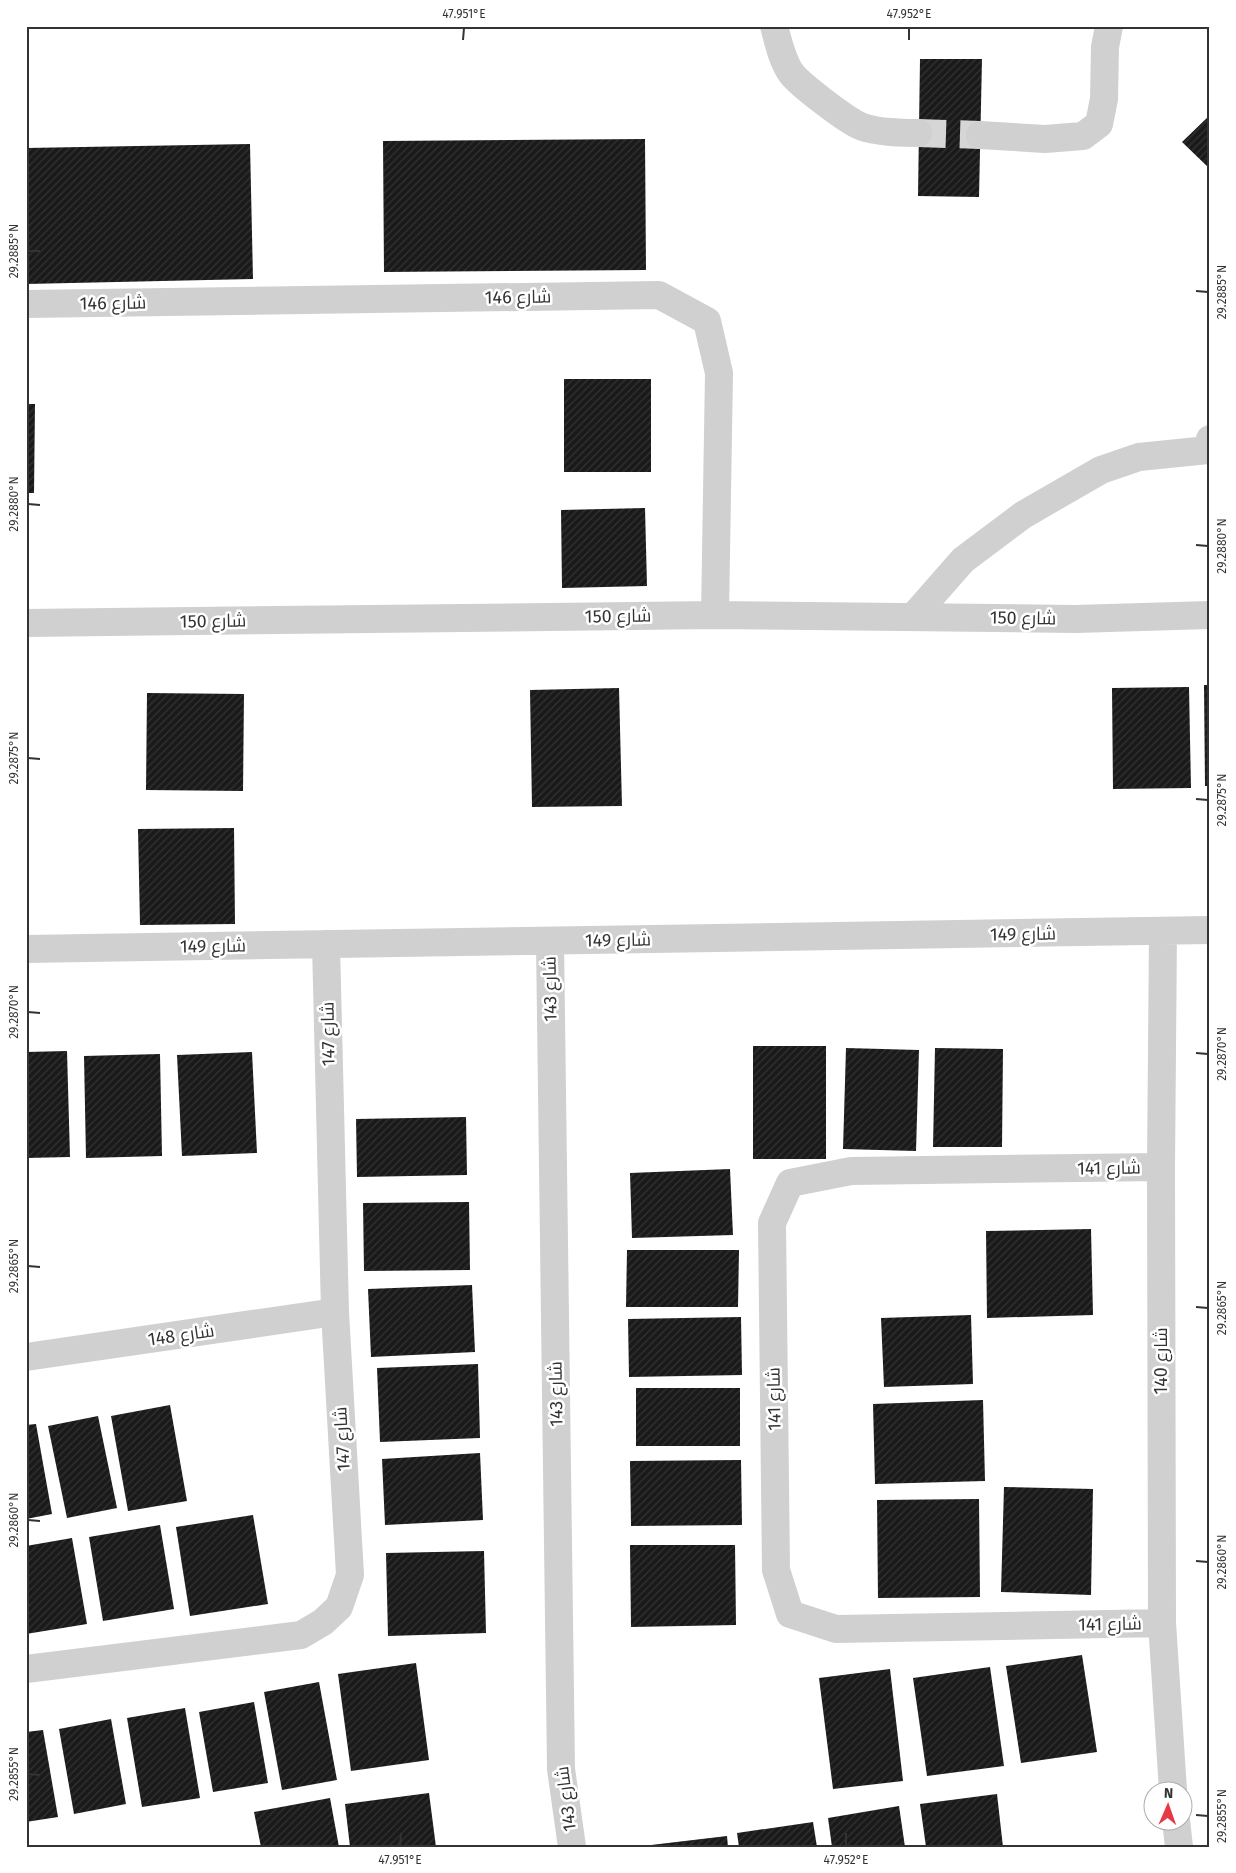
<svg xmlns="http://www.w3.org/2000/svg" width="1236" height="1873" viewBox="0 0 1236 1873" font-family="'Fira Sans',Cairo,sans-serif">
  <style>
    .building { fill: url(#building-hatch) }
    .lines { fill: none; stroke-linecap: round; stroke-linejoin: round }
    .minor-tunnel { stroke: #d6d6d6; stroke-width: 28; stroke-dasharray: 28 14; stroke-linecap: butt }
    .minor { stroke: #d0d0d0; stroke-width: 28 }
    .ticks { fill: none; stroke: #333; stroke-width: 2 }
    .labels { text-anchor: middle; stroke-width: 5; stroke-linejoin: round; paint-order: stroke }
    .street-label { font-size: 18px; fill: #333; stroke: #fff }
    .neatline { fill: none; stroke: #333; stroke-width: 2 }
    .ticks-label { font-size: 12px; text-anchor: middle; fill: #333 }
  </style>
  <defs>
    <pattern id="building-hatch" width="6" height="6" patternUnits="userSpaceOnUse" patternTransform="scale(1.25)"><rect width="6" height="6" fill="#1a1a1a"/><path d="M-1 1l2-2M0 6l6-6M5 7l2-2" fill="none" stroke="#333"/></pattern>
  </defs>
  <rect width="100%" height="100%" fill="#fff"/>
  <path class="building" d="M 920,59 L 982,59 L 979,197 L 918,196 Z
    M 1210,115 L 1210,169 L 1182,142 Z
    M 645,139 L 646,270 L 384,272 L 383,141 Z
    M 250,144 L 253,279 L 26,284 L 26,148 Z
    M 564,379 L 651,379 L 651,472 L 564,472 Z
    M 26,404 L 35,404 L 34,493 L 26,493 Z
    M 645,508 L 647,586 L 562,588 L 561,510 Z
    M 1204,685 L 1210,685 L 1210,786 L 1205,786 Z
    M 1189,687 L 1191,788 L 1113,789 L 1112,688 Z
    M 619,688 L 622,806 L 532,807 L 530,690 Z
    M 147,693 L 244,694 L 243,791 L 146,790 Z
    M 234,828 L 235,924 L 140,925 L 138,829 Z
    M 753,1046 L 826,1046 L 826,1159 L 753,1159 Z
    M 846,1048 L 919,1050 L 916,1151 L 843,1149 Z
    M 935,1048 L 1003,1049 L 1002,1147 L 933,1147 Z
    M 67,1051 L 70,1157 L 26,1158 L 26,1052 Z
    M 252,1052 L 257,1153 L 182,1156 L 177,1055 Z
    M 160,1054 L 162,1156 L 86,1158 L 84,1056 Z
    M 466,1117 L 467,1175 L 357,1177 L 356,1119 Z
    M 730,1169 L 733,1235 L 632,1238 L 630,1173 Z
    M 469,1202 L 470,1270 L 364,1271 L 363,1203 Z
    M 1091,1229 L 1093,1315 L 987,1318 L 986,1231 Z
    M 627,1250 L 739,1250 L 738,1307 L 626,1307 Z
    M 472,1285 L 475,1352 L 371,1357 L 368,1289 Z
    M 971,1315 L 973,1384 L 884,1387 L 881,1318 Z
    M 741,1317 L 742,1375 L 629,1377 L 628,1319 Z
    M 478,1364 L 480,1438 L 380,1442 L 377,1368 Z
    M 636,1388 L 740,1388 L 740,1446 L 636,1446 Z
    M 983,1400 L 985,1481 L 875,1484 L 873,1404 Z
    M 170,1405 L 187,1501 L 128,1511 L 111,1416 Z
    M 98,1416 L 117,1508 L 67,1518 L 48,1426 Z
    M 36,1424 L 52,1514 L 26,1519 L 26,1425 Z
    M 480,1453 L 483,1520 L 385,1525 L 382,1459 Z
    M 741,1460 L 742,1525 L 631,1526 L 630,1461 Z
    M 1004,1487 L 1093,1489 L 1091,1595 L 1001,1592 Z
    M 979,1499 L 980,1597 L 878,1598 L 877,1500 Z
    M 253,1515 L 268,1604 L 190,1616 L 176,1527 Z
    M 160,1525 L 174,1609 L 103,1621 L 89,1537 Z
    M 72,1538 L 87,1624 L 26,1634 L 26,1546 Z
    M 630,1545 L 735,1545 L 736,1625 L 631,1627 Z
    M 484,1551 L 486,1633 L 388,1636 L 386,1553 Z
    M 1082,1655 L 1097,1752 L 1021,1763 L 1006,1666 Z
    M 416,1663 L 429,1760 L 351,1771 L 338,1674 Z
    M 990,1667 L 1004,1766 L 927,1776 L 913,1678 Z
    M 890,1669 L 903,1781 L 833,1789 L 819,1678 Z
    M 319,1682 L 337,1780 L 282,1790 L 264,1692 Z
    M 254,1702 L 268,1783 L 213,1792 L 199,1712 Z
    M 185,1708 L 200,1798 L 142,1807 L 127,1718 Z
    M 111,1719 L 126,1804 L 74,1814 L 59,1729 Z
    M 43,1730 L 58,1817 L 26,1822 L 26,1732 Z
    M 429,1793 L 436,1847 L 350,1847 L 345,1804 Z
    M 997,1794 L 1003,1847 L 926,1847 L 920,1804 Z
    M 330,1798 L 339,1847 L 261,1847 L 254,1812 Z
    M 899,1806 L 905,1847 L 832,1847 L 828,1818 Z
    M 813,1822 L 817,1847 L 739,1847 L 737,1833 Z
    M 727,1836 L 728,1847 L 651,1847 L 651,1845 Z"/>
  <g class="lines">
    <path class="minor-tunnel" d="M 918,133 L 980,135"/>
    <path class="minor" d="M 774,26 C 778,41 782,60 791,73 C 800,85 844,118 858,125 C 872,132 902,133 918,133
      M 980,135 L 1045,139 L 1083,136 L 1099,124 L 1104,99 L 1105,47 L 1109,26
      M 26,304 L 659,295 L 707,321 L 719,373 L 715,615
      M 913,617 L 963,560 L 1023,515 L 1101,470 L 1139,457 L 1208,450 L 1210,439
      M 26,623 L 715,615 L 1075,619 L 1210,615
      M 1163,931 L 1161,1167 L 1162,1623 L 1173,1790
      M 550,941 L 561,1769 L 572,1847
      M 26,949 L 1210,930
      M 1161,1167 L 851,1171 L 790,1183 L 772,1223 L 776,1570 L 790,1614 L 836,1629 L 1162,1623
      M 26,1357 L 335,1312
      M 26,1669 L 301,1635 L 323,1622 L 339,1607 L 350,1575 L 335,1312 L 326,944
      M 1176,1820 L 1179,1847"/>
  </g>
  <path class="ticks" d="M 463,40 L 464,28M 909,40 L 909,28M 28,251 L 40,251M 1196,291 L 1208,292M 28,504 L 40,505M 1196,545 L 1208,546M 28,758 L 40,759M 1196,799 L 1208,800M 28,1012 L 40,1013M 1196,1053 L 1208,1054M 28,1266 L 40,1267M 1196,1307 L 1208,1308M 28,1520 L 40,1521M 1196,1561 L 1208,1562M 28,1774 L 40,1775M 1196,1815 L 1208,1816M 400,1846 L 401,1833M 846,1846 L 846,1833"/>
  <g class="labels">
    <g class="street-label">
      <text transform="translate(518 297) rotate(-1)" y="6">شارع 146</text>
      <text transform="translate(113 303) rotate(-1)" y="6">شارع 146</text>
      <text transform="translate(618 616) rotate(-1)" y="6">شارع 150</text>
      <text transform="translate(1023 618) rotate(1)" y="6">شارع 150</text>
      <text transform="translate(213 621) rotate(-1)" y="6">شارع 150</text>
      <text transform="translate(1023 934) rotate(-1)" y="6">شارع 149</text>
      <text transform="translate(618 940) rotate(-1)" y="6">شارع 149</text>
      <text transform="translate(213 946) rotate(-1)" y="6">شارع 149</text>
      <text transform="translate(550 989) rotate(-91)" y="6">شارع 143</text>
      <text transform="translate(328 1034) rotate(-91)" y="6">شارع 147</text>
      <text transform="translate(1109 1168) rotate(-1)" y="6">شارع 141</text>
      <text transform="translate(181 1335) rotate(-8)" y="6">شارع 148</text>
      <text transform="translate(1161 1361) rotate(-90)" y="6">شارع 140</text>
      <text transform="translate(556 1394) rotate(-91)" y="6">شارع 143</text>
      <text transform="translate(774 1399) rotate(-91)" y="6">شارع 141</text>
      <text transform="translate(342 1439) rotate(-93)" y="6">شارع 147</text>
      <text transform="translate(1110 1624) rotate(-1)" y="6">شارع 141</text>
      <text transform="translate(566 1799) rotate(-97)" y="6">شارع 143</text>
    </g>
  </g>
  <rect width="1236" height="1873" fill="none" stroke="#ffffff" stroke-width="55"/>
  <g transform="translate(1168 1806) rotate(2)"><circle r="24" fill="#ffffff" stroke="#adadad"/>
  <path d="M0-4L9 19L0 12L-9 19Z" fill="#e63946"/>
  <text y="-8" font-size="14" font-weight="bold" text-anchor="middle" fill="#333333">N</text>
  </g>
  <rect x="28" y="28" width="1180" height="1818" class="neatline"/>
  <g class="ticks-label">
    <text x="464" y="18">47.951°E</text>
    <text x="909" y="18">47.952°E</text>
    <text transform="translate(14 251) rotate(-90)" y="4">29.2885°N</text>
    <text transform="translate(1222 292) rotate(-90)" y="4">29.2885°N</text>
    <text transform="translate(14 504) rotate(-90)" y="4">29.2880°N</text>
    <text transform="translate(1222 546) rotate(-90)" y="4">29.2880°N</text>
    <text transform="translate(14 758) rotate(-90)" y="4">29.2875°N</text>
    <text transform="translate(1222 800) rotate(-90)" y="4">29.2875°N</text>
    <text transform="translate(14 1012) rotate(-90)" y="4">29.2870°N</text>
    <text transform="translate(1222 1054) rotate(-90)" y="4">29.2870°N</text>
    <text transform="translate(14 1266) rotate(-90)" y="4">29.2865°N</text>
    <text transform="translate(1222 1308) rotate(-90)" y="4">29.2865°N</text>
    <text transform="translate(14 1520) rotate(-90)" y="4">29.2860°N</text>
    <text transform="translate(1222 1562) rotate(-90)" y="4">29.2860°N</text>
    <text transform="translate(14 1774) rotate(-90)" y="4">29.2855°N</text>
    <text transform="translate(1222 1816) rotate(-90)" y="4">29.2855°N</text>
    <text x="400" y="1864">47.951°E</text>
    <text x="846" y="1864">47.952°E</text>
  </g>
</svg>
